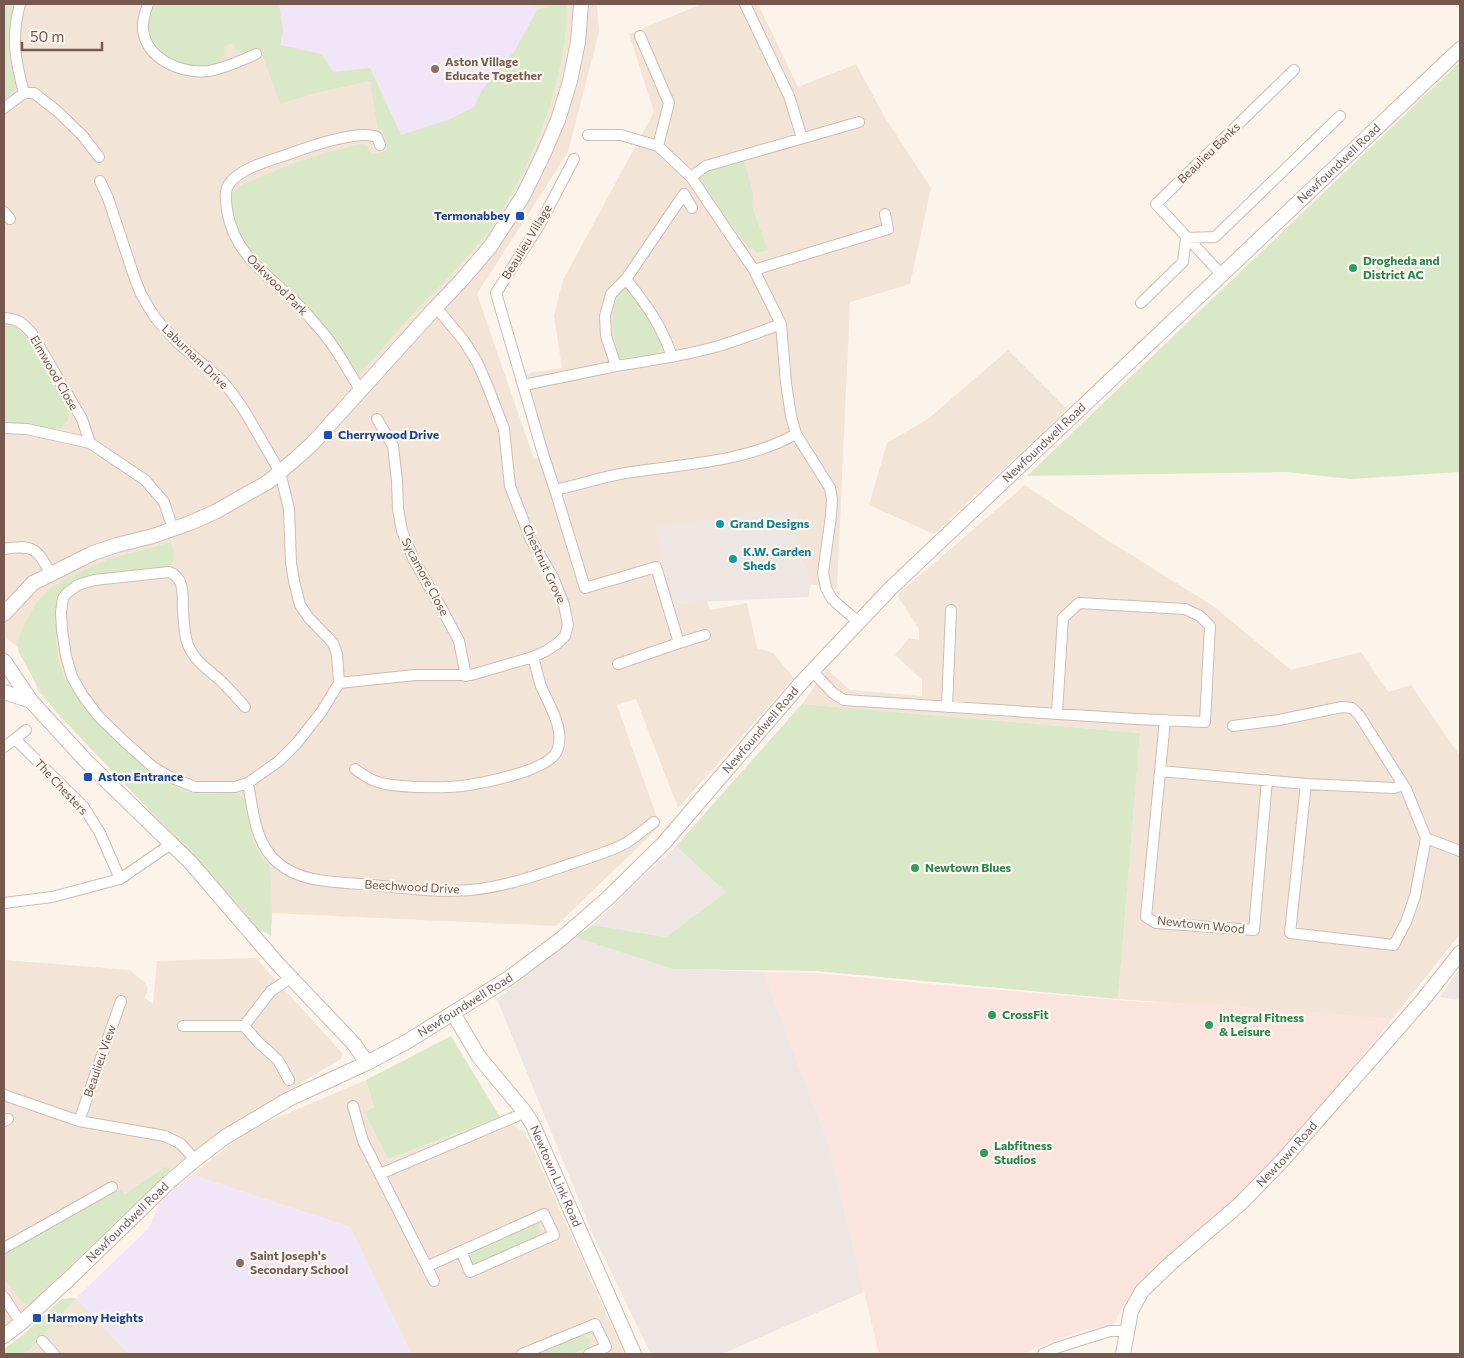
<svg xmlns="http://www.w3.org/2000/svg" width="1464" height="1358" viewBox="0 0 1464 1358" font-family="Commissioner,sans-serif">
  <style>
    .residential { fill: #f3e4d8 }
    .commercial { fill: #fbe4de }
    .industrial { fill: #ede6e2 }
    .education { fill: #f0e6f8 }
    .green { fill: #d9e9c8 }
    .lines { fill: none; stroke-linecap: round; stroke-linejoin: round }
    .street-casing { stroke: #d0bcb2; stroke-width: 12 }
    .secondary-casing { stroke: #d3bcb0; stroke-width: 16 }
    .street { stroke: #fff; stroke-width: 10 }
    .secondary { stroke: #fff; stroke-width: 14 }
    .education-dot { fill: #8d6e63; stroke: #fef7f0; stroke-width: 2 }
    .transit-dot { fill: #1a4fb4; stroke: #fef7f0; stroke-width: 2 }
    .leisure-dot { fill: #2e9e5b; stroke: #fef7f0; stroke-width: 2 }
    .culture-dot { fill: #0f9aa8; stroke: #fef7f0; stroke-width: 2 }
    .labels { text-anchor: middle; stroke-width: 4.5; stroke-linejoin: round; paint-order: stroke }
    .education-label { font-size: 12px; font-weight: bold; fill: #785e54; stroke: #fef7f0; text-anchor: start }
    .street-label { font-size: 12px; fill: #76584e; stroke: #fef7f0 }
    .transit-label { font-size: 12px; font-weight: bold; fill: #164399; stroke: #fef7f0; text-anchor: start }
    .leisure-label { font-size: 12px; font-weight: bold; fill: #27864d; stroke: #fef7f0; text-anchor: start }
    .culture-label { font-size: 12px; font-weight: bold; fill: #0d838f; stroke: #fef7f0; text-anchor: start }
  </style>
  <rect width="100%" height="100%" fill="#fcf3ea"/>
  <path class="residential" d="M 4,4 L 597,4 L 599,32 L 568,152 L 477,294 L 534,459 L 544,457 L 524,376 L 532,372 L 562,368 L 554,316 L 563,280 L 654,112 L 629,34 L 702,4 L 758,4 L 798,87 L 856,64 L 884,116 L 931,188 L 910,284 L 850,302 L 837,590 L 811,584 L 797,548 L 796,510 L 673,603 L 707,601 L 710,610 L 747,603 L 757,648 L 773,653 L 794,678 L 678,808 L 636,699 L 617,705 L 660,826 L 556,926 L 248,912 L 39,693 L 21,650 L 4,636 Z
    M 1008,350 L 1067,409 L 934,534 L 869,505 L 887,443 L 928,419 Z
    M 1025,485 L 1104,538 L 1213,606 L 1291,670 L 1361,652 L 1388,692 L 1411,685 L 1460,756 L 1460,934 L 1392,1019 L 1118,999 L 1140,733 L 802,704 L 827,669 L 850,690 L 922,696 L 922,680 L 895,655 L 909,638 L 919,640 L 919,629 L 897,595 Z
    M 256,958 L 342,1053 L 341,1059 L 229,1125 L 171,1169 L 23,1312 L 4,1326 L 4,960 L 130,970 L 145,983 L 148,989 L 145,998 L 153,1004 L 157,961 Z
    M 366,1080 L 374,1107 L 364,1112 L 388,1159 L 500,1117 L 525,1132 L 624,1354 L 411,1354 L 350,1227 L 192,1175 L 249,1130 Z
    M 76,1298 L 129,1354 L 4,1354 L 4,1349 L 22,1336 L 62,1299 Z"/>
  <path class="commercial" d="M 763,972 L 817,973 L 929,984 L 1142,1002 L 1210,1004 L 1392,1019 L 1327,1100 L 1238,1199 L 1162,1265 L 1125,1303 L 1113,1325 L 1083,1330 L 1021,1354 L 879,1354 L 828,1142 Z"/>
  <path class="industrial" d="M 796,510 L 797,548 L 811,584 L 808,597 L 673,603 L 655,526 Z
    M 676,846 L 726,892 L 666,937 L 593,925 Z
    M 574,937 L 673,969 L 763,972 L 828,1142 L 864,1292 L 722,1354 L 651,1354 L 594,1237 L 497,999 Z
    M 1460,968 L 1460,1000 L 1440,997 Z"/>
  <path class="education" d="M 279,4 L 534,4 L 537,10 L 514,52 L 482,90 L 474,107 L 448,120 L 401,135 L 370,68 L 332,72 L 322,54 L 280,45 L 283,31 Z
    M 192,1175 L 350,1227 L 411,1354 L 129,1354 L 76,1298 L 148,1229 L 161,1201 Z"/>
  <path class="green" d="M 4,4 L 15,4 C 10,20 7,49 10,66 C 12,74 16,80 16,89 L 4,101 Z
    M 154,4 L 279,4 L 283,31 L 280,45 L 322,54 L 333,72 L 370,68 L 401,135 L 448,120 L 474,107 L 482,90 L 514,52 L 537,10 L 556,4 L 567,4 C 567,87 526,185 474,249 C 455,272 433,293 412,315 C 394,334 377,355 359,375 L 352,371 L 256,263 L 239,240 L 230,200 L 233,192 L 239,186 C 274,171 308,156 346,148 C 351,146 359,143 365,145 C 369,147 370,151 372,154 L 387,151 L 383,130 L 378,130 L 370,81 L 315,93 L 280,104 L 264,60 L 256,47 L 243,53 L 236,50 L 233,43 L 224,46 C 233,83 149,64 147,30 C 147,21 151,12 154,4 Z
    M 1460,63 L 1460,472 L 1351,479 L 1286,472 L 1027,476 L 1458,64 Z
    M 744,159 L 753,193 L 752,207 L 768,250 L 757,253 L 752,247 L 749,249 L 698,178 L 704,170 Z
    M 623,285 L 636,300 L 663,342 L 659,353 L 619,359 L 612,326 L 614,305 Z
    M 4,325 L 11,325 L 18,328 L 27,334 L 39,358 L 69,408 L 68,421 L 61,428 L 53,430 L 35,425 L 4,424 Z
    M 171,542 C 177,560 176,565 157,571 L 76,580 L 64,588 L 59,596 L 56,613 L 56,639 L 58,657 L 63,675 L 75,693 L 106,728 L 160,779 L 187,792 L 206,794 L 234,793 L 241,796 L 247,803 L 249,812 L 252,837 L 257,850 L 263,860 L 270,867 L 272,917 L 271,936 L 265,932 L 258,931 L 246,919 L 245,913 L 220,886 L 214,878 L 56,712 L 38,687 L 18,651 L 18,641 L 23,626 L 38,600 L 53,586 L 71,576 L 109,559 Z
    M 802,704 L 1140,733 L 1118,999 L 816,971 L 673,969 L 574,937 L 593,925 L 666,937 L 726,892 L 676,846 Z
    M 451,1036 L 500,1117 L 388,1159 L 364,1112 L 374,1107 L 366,1080 Z
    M 165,1167 L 171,1169 L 30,1304 L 23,1303 L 4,1279 L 4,1253 L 121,1189 L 125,1194 Z
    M 533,1223 L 538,1223 L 541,1233 L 537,1238 L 476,1265 L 470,1263 L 467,1258 L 469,1252 Z
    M 76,1298 L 30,1349 L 23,1354 L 4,1354 L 4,1349 L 22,1336 L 62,1299 Z
    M 579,1335 L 586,1336 L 590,1340 L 589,1346 C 572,1358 554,1354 535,1354 Z"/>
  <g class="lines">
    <g class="street-casing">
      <path id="street" d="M 20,4 C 11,37 15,60 24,93
        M 148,4 C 145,12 142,21 143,30 C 147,60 182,74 209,71 C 226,68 240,61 256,54
        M 745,4 L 789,96 L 802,138
        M 640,36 L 669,103 L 658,146
        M 24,93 L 34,93 L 57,111 L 82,135 L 99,157
        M 4,108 L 24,93
        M 588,135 L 621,135 L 658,146 L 691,177 L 754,270 L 781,324 L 786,383 L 791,416 L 796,434 L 830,488 L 832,499 L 831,516 L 823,573 L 826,588 L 832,599 L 858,622
        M 691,177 L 706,166 L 859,122
        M 100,181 L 108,198 L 135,279 L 141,294 L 149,308 L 157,320 L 179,344 L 210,370 L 223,382 L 232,393 L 244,410 L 280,472 L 289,509 L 291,563 L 294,581 L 300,605 L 309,618 L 333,643 L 337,654 L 339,683 L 322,711 L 297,743 L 279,761 L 248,783 L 235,787 L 195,787 L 170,777 L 153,767 L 126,743 L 99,717 L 83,696 L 72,677 L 66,656 L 62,630 L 61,612 L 63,598 L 67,593 L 78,585 L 94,580 L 169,572 C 186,578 182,597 183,611 C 184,623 184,635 188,645 C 194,660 207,669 219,679 C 228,688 237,697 245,707
        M 4,212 L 10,219
        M 754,270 L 888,229 L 885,214
        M 1221,274 L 1156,204 L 1294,70
        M 626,279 L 684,194 L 692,208
        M 1141,303 L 1183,262 L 1186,238 L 1215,237 L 1340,116
        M 4,318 C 18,319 21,322 31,332 L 82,419 L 90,443 L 27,429 L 4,428
        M 672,357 C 662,326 646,304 626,279 L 611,294 L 605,316 L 606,336 L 616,366 C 649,361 683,356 715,347 C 737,341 759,332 781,324
        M 524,385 L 616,366
        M 361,391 C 352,377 344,362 335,349 C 327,336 316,325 306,313 C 276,278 235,261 227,210 C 226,201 224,192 229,184 C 240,168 271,160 289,154 C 308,147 360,129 377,137 L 380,145
        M 377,419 L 393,446 L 397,481 L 398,509 L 402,531 L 414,560 L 443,611 L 459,641 L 466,676
        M 90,443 L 145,480 L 164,502 L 173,529
        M 555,490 L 544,457 L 496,293 L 540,224 L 574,159
        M 4,549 C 34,544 37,549 51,574
        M 679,643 L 705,635
        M 618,664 L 679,643 L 656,567 L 585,588 L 555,490 C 578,485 602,477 625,473 C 683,464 744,463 796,434
        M 812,671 L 833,693 L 844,700 L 1136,719 L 1205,722 L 1210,626 L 1200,616 L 1185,609 L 1079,603 L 1063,618 L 1057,713
        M 339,683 L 415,675 L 471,675 L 533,657 L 546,651 L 558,643 L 565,636 L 568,625 L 564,605 L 553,577 L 531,540 L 510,486 L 504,429 L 488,387 L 477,362 L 464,341 L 436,307
        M 947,707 L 951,610
        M 1165,720 L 1146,917 L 1156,923 L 1254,930 L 1267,780
        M 1233,726 L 1279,720 L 1342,707 L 1352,708 L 1359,715 L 1406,789 L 1426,838
        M 15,739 L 26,730
        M 4,747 L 15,739 L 83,806 L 100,833 L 120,879 L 171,844
        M 355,769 C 362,774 370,780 378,782 C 396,788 443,788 462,786 C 483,783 548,771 557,751 C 566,730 549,706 541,686 C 538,677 536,667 533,657
        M 1160,771 L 1306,784 L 1394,788 L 1403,785
        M 248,783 C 253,811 255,844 278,863 C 300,882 333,882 361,884 C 397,887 434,893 471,890 C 504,887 538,875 570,864 C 589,858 609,852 626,843 C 636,837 645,829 654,822
        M 1306,784 L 1290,933 L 1394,945 L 1406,922 L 1415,896 L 1426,838 L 1460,851
        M 4,903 L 52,897 L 120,879
        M 183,1026 L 244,1026
        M 289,1080 L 278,1060 L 258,1042 L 244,1026 L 271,991 L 291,978
        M 4,1095 L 79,1121 L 165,1136 L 181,1144 L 195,1160
        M 353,1106 L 363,1141 L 434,1281
        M 4,1121 L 8,1119
        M 79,1121 L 121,1001
        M 380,1174 L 517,1116 L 524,1111
        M 4,1248 L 112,1187
        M 428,1266 L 544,1214 L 554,1235 L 470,1272 L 461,1251
        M 4,1297 L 21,1323
        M 42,1341 L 54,1354
        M 522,1354 L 595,1324 L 606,1347 L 589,1354
        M 1043,1354 L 1056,1348 L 1110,1331 L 1126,1331"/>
    </g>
    <g class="secondary-casing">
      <g id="secondary">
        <path d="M 4,614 L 33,583 L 93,553 L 117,545 L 153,536 L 190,523 L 215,512 L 268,482 L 293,461 L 312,444 L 436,307 L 460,282 L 490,247 L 523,196 L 543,155 L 558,120 L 570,81 L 578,42 L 581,4"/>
        <path d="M 4,661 L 31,701 L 86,761 L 191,863 L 276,962 L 354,1044 L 367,1063"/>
        <path d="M 4,692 L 31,701"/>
        <path id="s1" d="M 453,1013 L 479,1057 L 524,1111 L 533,1125 L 634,1354"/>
        <path id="s2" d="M 4,1336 L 21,1323 L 72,1276 L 169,1182 L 195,1160 L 225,1137 L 289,1099 L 367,1063 L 408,1041 L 509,978 L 561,939 L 607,899 L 663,844 L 801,683 L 891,588 L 1460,49"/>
        <path id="s3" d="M 1123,1354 L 1131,1311 L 1142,1291 L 1171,1263 L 1240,1204 L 1282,1161 L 1422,1001 L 1460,953"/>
      </g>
    </g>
    <use href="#street" class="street"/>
    <use href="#secondary" class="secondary"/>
  </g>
  <g class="education-dot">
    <circle cx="435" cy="69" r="5"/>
    <circle cx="240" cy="1263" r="5"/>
  </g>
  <g class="transit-dot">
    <rect x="515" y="211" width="10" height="10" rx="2.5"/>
    <rect x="323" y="430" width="10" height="10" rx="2.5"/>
    <rect x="83" y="772" width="10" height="10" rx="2.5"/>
    <rect x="32" y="1313" width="10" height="10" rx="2.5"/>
  </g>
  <g class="leisure-dot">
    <circle cx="1353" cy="268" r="5"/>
    <circle cx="915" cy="868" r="5"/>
    <circle cx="992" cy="1015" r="5"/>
    <circle cx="1209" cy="1025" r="5"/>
    <circle cx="984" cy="1153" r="5"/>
  </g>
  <g class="culture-dot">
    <circle cx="720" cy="524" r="5"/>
    <circle cx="733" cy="559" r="5"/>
  </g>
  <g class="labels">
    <g class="education-label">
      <text x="445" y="66">Aston Village<tspan x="445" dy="14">Educate Together</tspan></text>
      <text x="250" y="1260">Saint Joseph's<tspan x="250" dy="14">Secondary School</tspan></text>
    </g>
    <g class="street-label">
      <text transform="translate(1209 153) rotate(-44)" y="4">Beaulieu Banks</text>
      <text dy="4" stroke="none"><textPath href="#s2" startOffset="1788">Newfoundwell Road</textPath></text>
      <text transform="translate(527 242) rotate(-59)" y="4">Beaulieu Village</text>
      <text transform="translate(277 285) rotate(45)" y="4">Oakwood Park</text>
      <text transform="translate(195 357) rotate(44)" y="4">Laburnam Drive</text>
      <text transform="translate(54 373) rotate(60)" y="4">Elmwood Close</text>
      <text dy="4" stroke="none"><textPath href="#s2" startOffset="1382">Newfoundwell Road</textPath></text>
      <text transform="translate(544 564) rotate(65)" y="4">Chestnut Grove</text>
      <text transform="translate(425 577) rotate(62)" y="4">Sycamore Close</text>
      <text dy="4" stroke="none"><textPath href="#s2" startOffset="978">Newfoundwell Road</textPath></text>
      <text transform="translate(61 787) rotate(47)" y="4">The Chesters</text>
      <text transform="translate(412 887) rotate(3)" y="4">Beechwood Drive</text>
      <text transform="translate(1201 925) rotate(6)" y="4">Newtown Wood</text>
      <text dy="4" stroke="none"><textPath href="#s2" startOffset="572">Newfoundwell Road</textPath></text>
      <text transform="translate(100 1061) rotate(-71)" y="4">Beaulieu View</text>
      <text dy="4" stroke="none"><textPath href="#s3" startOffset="266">Newtown Road</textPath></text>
      <text dy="4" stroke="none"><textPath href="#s1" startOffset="194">Newtown Link Road</textPath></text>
      <text dy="4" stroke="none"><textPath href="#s2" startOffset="168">Newfoundwell Road</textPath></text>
    </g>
    <g class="transit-label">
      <text x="510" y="220" text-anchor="end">Termonabbey</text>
      <text x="338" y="439">Cherrywood Drive</text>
      <text x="98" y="781">Aston Entrance</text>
      <text x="47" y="1322">Harmony Heights</text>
    </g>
    <g class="leisure-label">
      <text x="1363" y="265">Drogheda and<tspan x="1363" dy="14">District AC</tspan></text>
      <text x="925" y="872">Newtown Blues</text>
      <text x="1002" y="1019">CrossFit</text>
      <text x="1219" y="1022">Integral Fitness<tspan x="1219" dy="14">&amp; Leisure</tspan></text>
      <text x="994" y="1150">Labfitness<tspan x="994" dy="14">Studios</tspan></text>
    </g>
    <g class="culture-label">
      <text x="730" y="528">Grand Designs</text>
      <text x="743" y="556">K.W. Garden<tspan x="743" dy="14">Sheds</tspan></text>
    </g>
  </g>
  <rect width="1464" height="1358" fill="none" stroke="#76584e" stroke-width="10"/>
  <path d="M22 42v8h80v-8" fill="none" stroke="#76584e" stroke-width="2.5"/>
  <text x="30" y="42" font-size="15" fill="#76584e" stroke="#fef7f0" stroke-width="4" paint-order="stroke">50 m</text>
</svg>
